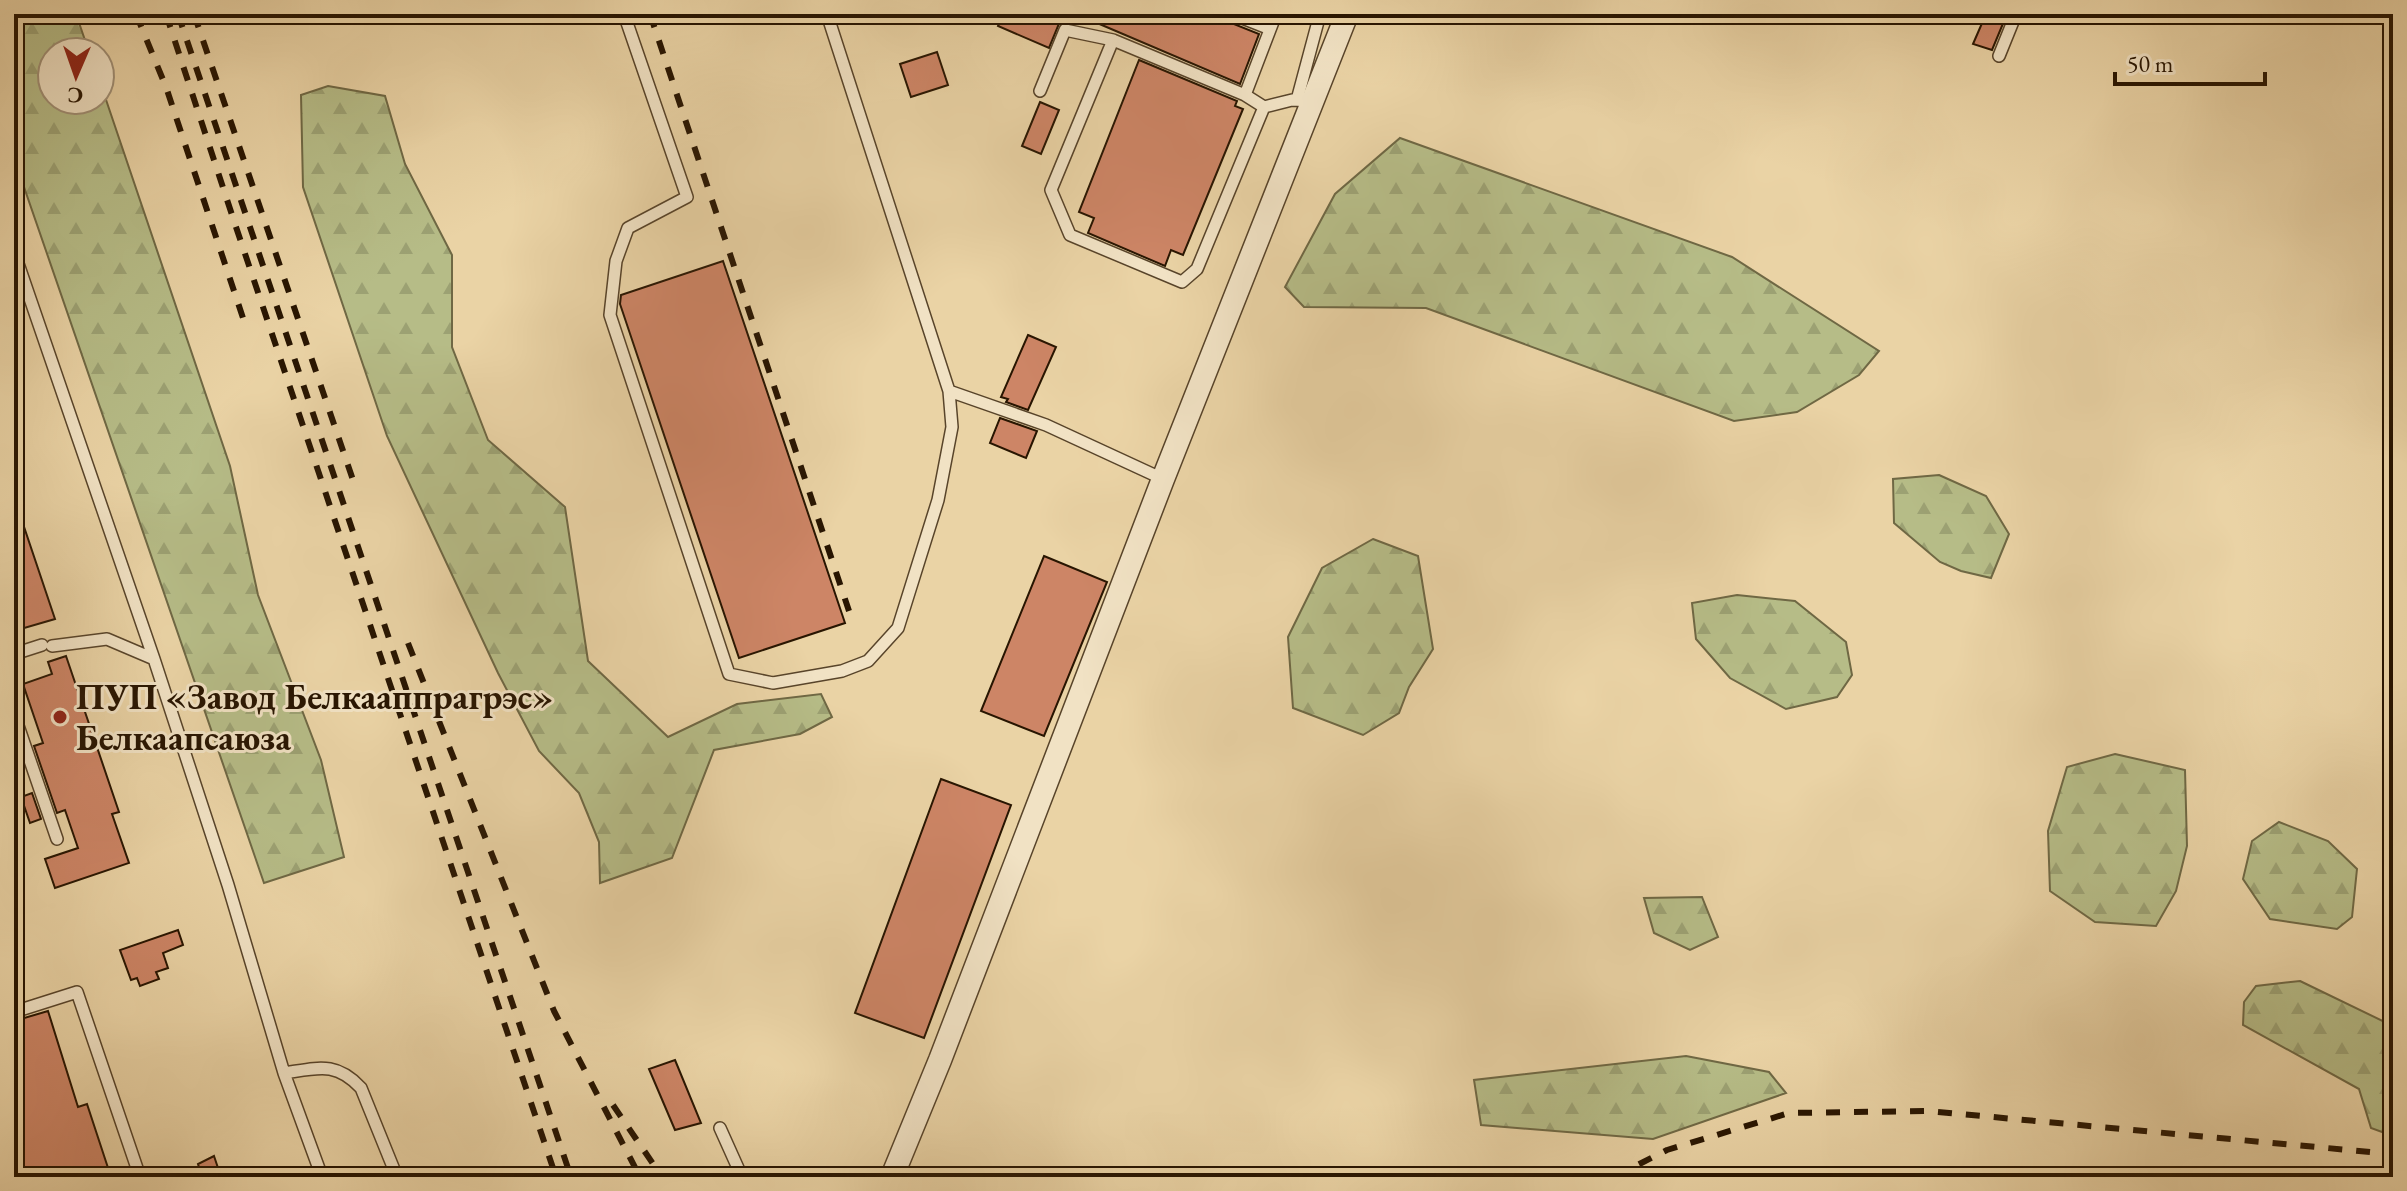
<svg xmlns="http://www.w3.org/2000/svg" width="2407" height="1191" viewBox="0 0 2407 1191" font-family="'EB Garamond',serif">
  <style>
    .forest { fill: url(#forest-firs); stroke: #6f6844; stroke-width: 2 }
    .building { fill: #cd8566; stroke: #281501; stroke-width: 2 }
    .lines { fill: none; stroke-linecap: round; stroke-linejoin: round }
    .service-casing { stroke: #58442a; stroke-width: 14 }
    .minor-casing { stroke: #58442a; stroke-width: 25 }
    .service { stroke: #f1e2c4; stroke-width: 11 }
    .minor { stroke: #f1e2c4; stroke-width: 22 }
    .rail { stroke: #281501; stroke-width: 6; stroke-dasharray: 14 14; stroke-linecap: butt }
    .poi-dot { fill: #8f2418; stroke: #f1e2c4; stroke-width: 3 }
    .labels { text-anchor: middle; stroke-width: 6; stroke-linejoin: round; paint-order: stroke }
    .poi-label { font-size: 36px; font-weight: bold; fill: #281501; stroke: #f1e2c4; text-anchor: start }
  </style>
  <defs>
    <pattern id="forest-firs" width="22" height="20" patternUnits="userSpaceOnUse" patternTransform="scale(2)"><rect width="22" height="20" fill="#b6bc87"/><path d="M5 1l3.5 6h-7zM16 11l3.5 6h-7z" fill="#9ca173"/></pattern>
  </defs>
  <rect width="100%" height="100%" fill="#ead3a5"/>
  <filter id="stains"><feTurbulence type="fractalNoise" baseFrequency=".0025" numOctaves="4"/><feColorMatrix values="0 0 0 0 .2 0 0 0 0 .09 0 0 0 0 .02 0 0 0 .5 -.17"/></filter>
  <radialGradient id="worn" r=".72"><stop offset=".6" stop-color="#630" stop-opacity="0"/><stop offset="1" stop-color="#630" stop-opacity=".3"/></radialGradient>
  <path class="forest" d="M 14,14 L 76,14 L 89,52 L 52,52 L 52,100 L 100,100 L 100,82 L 230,466 L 258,595 L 321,760 L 344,857 L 264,883 L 14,158 Z
    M 328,86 L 385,96 L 405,164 L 452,255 L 452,347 L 488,440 L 565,507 L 588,661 L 668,737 L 737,704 L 821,694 L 832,717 L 800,734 L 714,750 L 672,858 L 600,883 L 599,842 L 579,793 L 539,751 L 498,673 L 387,436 L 303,187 L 301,95 Z
    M 1400,138 L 1732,257 L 1879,351 L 1859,375 L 1797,412 L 1734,421 L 1426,308 L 1304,307 L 1285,287 L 1335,194 Z
    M 1939,475 L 1986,496 L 2009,534 L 1991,578 L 1961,571 L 1940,562 L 1894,523 L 1893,479 Z
    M 1373,539 L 1418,556 L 1433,649 L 1409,687 L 1399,713 L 1363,735 L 1293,708 L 1288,637 L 1322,568 Z
    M 1737,595 L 1795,601 L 1846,642 L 1852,675 L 1837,697 L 1786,709 L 1730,678 L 1696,639 L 1692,603 Z
    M 2115,754 L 2185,770 L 2187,846 L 2176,891 L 2156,926 L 2095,922 L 2050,891 L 2048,831 L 2067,767 Z
    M 2279,822 L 2328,841 L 2357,869 L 2352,917 L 2337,929 L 2270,919 L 2243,879 L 2252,841 Z
    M 1702,897 L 1718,937 L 1690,950 L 1654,933 L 1644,898 Z
    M 2300,981 L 2393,1026 L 2393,1136 L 2371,1128 L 2359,1089 L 2243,1025 L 2244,1002 L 2256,986 Z
    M 1686,1056 L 1769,1072 L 1786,1093 L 1653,1139 L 1481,1125 L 1474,1080 Z"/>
  <path class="building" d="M 1003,14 L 1063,14 L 1049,48 L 998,26 Z
    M 1076,14 L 1209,14 L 1259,34 L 1240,84 Z
    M 1986,14 L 2007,14 L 1992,50 L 1973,44 Z
    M 937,52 L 948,85 L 911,97 L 900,64 Z
    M 1139,60 L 1237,101 L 1235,106 L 1243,109 L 1183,255 L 1171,250 L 1165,266 L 1088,233 L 1094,218 L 1079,212 Z
    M 1040,102 L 1059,110 L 1041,154 L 1022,146 Z
    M 723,261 L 845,623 L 739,658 L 620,304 L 621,295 Z
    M 1028,335 L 1056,347 L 1028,410 L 1006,402 L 1008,399 L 1001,397 Z
    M 1000,418 L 1037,431 L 1026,458 L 990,443 Z
    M 17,506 L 55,619 L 14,631 L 14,507 Z
    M 1044,556 L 1107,582 L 1044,736 L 981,711 Z
    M 66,656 L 119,812 L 112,814 L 129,863 L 55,888 L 45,859 L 78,848 L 65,810 L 57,813 L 34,746 L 43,743 L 23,684 L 52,674 L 48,662 Z
    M 941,779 L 1011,805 L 924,1038 L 855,1013 Z
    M 32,793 L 41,819 L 30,823 L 21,797 Z
    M 178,930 L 183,945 L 163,953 L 168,968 L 156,972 L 159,979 L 140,986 L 137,978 L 131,980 L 120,950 Z
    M 48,1011 L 78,1107 L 87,1104 L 111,1177 L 14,1177 L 14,1021 Z
    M 675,1060 L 701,1123 L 675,1130 L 649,1069 Z
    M 214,1156 L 221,1177 L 202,1177 L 198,1164 Z"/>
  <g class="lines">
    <g class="service-casing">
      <path id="service" d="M 624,14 L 687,197 L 628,228 L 616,261 L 610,315 L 729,674 L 773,683 L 842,671 L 868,661 L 898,628 L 938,500 L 952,427 L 949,391 L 827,14
        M 1232,14 L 1270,29
        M 1276,14 L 1245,95 L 1264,107 L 1292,100 L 1313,101
        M 1999,56 L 2016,14
        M 1040,91 L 1065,30 L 1113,40
        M 1245,95 L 1113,40 L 1051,190 L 1070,235 L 1182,282 L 1197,269 L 1264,107
        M 1297,100 L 1320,14
        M 14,252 L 154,659 L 228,885 L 284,1073 L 322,1177
        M 949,391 L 1046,425 L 1163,479
        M 52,646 L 107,639 L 154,659
        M 14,654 L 42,645
        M 14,714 L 57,839
        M 14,1012 L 77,992 L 140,1177
        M 284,1073 C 318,1068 336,1061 361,1088 L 397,1177
        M 720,1128 L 742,1177"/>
    </g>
    <g class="minor-casing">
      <path id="minor" d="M 892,1177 L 940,1060 L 1163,479 L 1347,14"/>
    </g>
    <use href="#service" class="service"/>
    <use href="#minor" class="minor"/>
    <path class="rail" d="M 136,14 L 166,87 L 244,321
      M 166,14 L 236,227 L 556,1177
      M 178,14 L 571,1177
      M 194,14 L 353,480
      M 650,14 L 849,611
      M 408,643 L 554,1011 L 640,1177
      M 613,1105 L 662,1177
      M 1614,1177 L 1667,1150 L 1789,1113 L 1928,1111 L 2370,1152"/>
  </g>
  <circle class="poi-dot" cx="60" cy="717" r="8"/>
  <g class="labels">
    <g class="poi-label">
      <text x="76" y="709">ПУП «Завод Белкааппрагрэс»<tspan x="76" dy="41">Белкаапсаюза</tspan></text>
    </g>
  </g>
  <rect width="2407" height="1191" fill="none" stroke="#ead3a5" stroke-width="48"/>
  <rect x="16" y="16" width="2375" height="1159" fill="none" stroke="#281501" stroke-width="4"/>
  <rect x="24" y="24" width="2359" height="1143" fill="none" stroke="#281501" stroke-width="2"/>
  <g transform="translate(76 76) rotate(182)"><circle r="38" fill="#f1e2c4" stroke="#a19076" stroke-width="2"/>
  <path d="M0-6L14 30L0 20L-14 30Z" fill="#8f2418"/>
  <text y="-12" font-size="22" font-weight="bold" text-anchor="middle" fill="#281501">С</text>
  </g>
  <path d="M2115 72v12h150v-12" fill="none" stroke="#281501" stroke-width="4"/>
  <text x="2127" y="72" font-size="24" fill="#281501" stroke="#f1e2c4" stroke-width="6" paint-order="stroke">50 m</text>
  <rect width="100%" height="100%" filter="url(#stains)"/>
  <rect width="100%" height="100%" fill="url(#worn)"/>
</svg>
